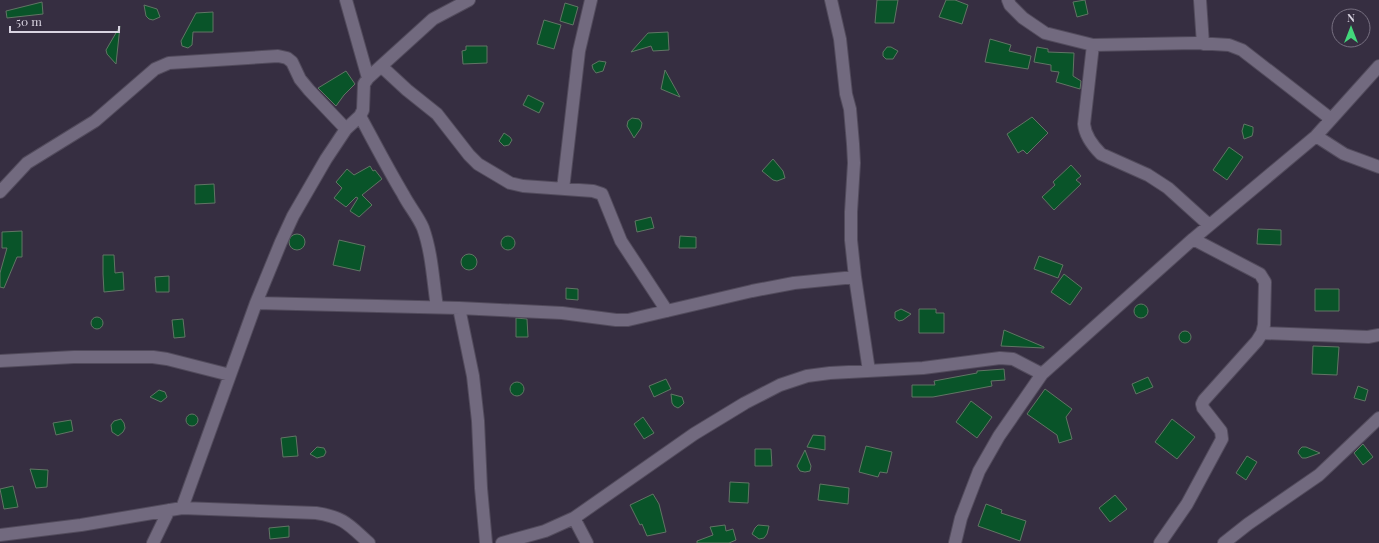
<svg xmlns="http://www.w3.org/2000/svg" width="1379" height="543" viewBox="0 0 1379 543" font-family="'Playfair Display',serif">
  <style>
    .building { fill: #095429; stroke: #617565 }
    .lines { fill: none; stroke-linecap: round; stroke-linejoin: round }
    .minor-casing { stroke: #524b5c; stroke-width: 14 }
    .minor { stroke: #726a7f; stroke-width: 12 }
  </style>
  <rect width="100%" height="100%" fill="#362e41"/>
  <path class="building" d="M 877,0 L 898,0 L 894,23 L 875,23 Z
    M 946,0 L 955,0 L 968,5 L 962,24 L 939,17 Z
    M 1085,0 L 1088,14 L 1077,17 L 1073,2 Z
    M 42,2 L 43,14 L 7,18 L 6,11 Z
    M 565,3 L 578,7 L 573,25 L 560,21 Z
    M 144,5 L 157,9 L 160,17 L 153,20 L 149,19 L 146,16 Z
    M 213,12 L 213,32 L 193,32 L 192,45 L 188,48 L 182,46 L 181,41 L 196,13 Z
    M 544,20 L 561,25 L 554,49 L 537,44 Z
    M 120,26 L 116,64 L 107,54 L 106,50 Z
    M 668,32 L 669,50 L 653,51 L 651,46 L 631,52 L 648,33 Z
    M 990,39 L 1011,45 L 1009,51 L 1031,56 L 1028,69 L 985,62 Z
    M 466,46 L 487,46 L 487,63 L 463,64 L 462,51 L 466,50 Z
    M 887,47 L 891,47 L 898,51 L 893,59 L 886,59 L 883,56 L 883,52 Z
    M 1037,47 L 1048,49 L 1048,52 L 1074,53 L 1073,76 L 1081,81 L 1080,89 L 1056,82 L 1059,72 L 1051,71 L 1051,65 L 1034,62 Z
    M 599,61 L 606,62 L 603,71 L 596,73 L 593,69 L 592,65 Z
    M 665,70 L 680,97 L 661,89 Z
    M 346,71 L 355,84 L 344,95 L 336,106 L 318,88 Z
    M 528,95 L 544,103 L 539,113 L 523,105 Z
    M 1032,117 L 1048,133 L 1027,154 L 1023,150 L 1018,153 L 1007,134 Z
    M 632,118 L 639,119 L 642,123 L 641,128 L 634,138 L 627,126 L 628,121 Z
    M 1244,124 L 1253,127 L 1253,132 L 1252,136 L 1244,139 L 1242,131 Z
    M 504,133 L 510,137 L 512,140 L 509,145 L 504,146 L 499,141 Z
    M 1229,147 L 1243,157 L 1227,180 L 1213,170 Z
    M 773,159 L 783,171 L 785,178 L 777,181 L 773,180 L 762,171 Z
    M 1071,165 L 1081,176 L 1076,180 L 1081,184 L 1054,210 L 1042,197 L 1055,185 L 1053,182 Z
    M 370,166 L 373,171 L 375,170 L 382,179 L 362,195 L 372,205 L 359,217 L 350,211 L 358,198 L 356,197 L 346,207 L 334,198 L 342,188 L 336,182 L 347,169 L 354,175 Z
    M 214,184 L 215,203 L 195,204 L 195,185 Z
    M 651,217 L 654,228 L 637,232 L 635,221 Z
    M 1258,229 L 1281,230 L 1281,245 L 1257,244 Z
    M 22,231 L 22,257 L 17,257 L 4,288 L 0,287 L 0,273 L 7,248 L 2,248 L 2,232 Z
    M289 242a8 8 0 1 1 16 0a8 8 0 1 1-16 0Z
    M501 243a7 7 0 1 1 14 0a7 7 0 1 1-14 0Z
    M 680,236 L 696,237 L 696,248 L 679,248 Z
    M 339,240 L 365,246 L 360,271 L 333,265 Z
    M461 262a8 8 0 1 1 16 0a8 8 0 1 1-16 0Z
    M 103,255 L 114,255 L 115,273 L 123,272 L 124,290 L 104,292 L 103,274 Z
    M 1039,256 L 1063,265 L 1058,278 L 1034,269 Z
    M 1064,274 L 1082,288 L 1070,305 L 1051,292 Z
    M 169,276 L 169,292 L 156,292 L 155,277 Z
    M 566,288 L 578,289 L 578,300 L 566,299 Z
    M 1315,289 L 1339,289 L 1339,311 L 1315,311 Z
    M1134 311a7 7 0 1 1 14 0a7 7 0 1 1-14 0Z
    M 901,309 L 911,314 L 903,320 L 899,321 L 895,318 L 895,312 Z
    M 919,309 L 936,309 L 936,313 L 944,313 L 944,333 L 919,333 Z
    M91 323a6 6 0 1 1 12 0a6 6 0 1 1-12 0Z
    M 516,318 L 527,319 L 528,337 L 516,337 Z
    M 183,319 L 185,337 L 174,338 L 172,320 Z
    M 1004,330 L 1044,347 L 1044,348 L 1001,346 Z
    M1179 337a6 6 0 1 1 12 0a6 6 0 1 1-12 0Z
    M 1313,346 L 1339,347 L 1337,375 L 1312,374 Z
    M 1004,369 L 1005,380 L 991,381 L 992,386 L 933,397 L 912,397 L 912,385 L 935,385 L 934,381 L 977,373 L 977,371 Z
    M 1148,377 L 1153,387 L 1136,394 L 1132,384 Z
    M 666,379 L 671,389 L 654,397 L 649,386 Z
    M510 389a7 7 0 1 1 14 0a7 7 0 1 1-14 0Z
    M 1358,386 L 1368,390 L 1365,401 L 1354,398 Z
    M 1045,389 L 1072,409 L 1066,417 L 1072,439 L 1059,443 L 1057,435 L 1027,414 Z
    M 159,390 L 165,392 L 167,397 L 161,402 L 150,397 Z
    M 671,394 L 682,397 L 684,403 L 681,406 L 678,408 L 674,406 L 672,403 Z
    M 971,401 L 992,417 L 977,438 L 956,422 Z
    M186 420a6 6 0 1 1 12 0a6 6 0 1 1-12 0Z
    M 643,417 L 654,433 L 644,439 L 634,424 Z
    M 121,419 L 124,423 L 125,428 L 123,432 L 118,436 L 112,432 L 111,425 L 114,421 Z
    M 1172,419 L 1195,437 L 1177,459 L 1155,442 Z
    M 71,420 L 73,431 L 56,435 L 53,423 Z
    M 813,435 L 825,436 L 825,450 L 807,447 Z
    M 296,436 L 298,456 L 283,457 L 281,438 Z
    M 1363,444 L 1373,457 L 1363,465 L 1354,453 Z
    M 866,446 L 892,452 L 887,473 L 880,472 L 878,477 L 859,472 Z
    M 317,447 L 324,448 L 326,452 L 324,456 L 317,458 L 310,454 Z
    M 1302,447 L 1306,447 L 1320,453 L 1306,458 L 1302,458 L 1298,453 L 1299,450 Z
    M 755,449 L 771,449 L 772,466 L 755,466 Z
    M 805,450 L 811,466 L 810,471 L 805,472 L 800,471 L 797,466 Z
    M 1247,456 L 1257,462 L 1246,480 L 1236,473 Z
    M 30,469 L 48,470 L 47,487 L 36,488 Z
    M 730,482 L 749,483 L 748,503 L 729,502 Z
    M 820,484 L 849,488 L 848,504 L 818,500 Z
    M 13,486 L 18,507 L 4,509 L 0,489 Z
    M 653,494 L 659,504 L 666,532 L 647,536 L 642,524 L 640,525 L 630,505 Z
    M 1115,495 L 1127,509 L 1110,522 L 1099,508 Z
    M 986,504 L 1002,510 L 1001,513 L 1026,521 L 1020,541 L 978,526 Z
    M 725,525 L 726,531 L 733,529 L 736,540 L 729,543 L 697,543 L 697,541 L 713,535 L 710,527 Z
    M 758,525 L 769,526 L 767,534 L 764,538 L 759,539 L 752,534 L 755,528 Z
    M 289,526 L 289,537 L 270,539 L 269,528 Z"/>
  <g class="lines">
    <g class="minor-casing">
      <path id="minor" d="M 346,0 L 368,78
        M 831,0 L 840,39 L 846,94 L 850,109 L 853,144 L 854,163 L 851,212 L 851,240 L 855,277 L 869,371
        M 1008,0 L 1010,5 L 1023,18 L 1045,33 L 1093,45 L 1196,43 L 1229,45 L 1242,50 L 1331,119
        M 1200,0 L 1203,44
        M 1093,45 L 1084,124 C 1085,135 1093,146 1101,154 L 1148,175 L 1168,188 L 1209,225
        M 381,66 L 407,90 L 437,114 L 469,155 L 478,164 L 510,183 L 523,186 L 593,191 L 602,194 L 621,241 L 667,311
        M 360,116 C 374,142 388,169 403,194 C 409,206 418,216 423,228 C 432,253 433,281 437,307
        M 1316,136 L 1344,154 L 1379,167
        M 563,189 L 579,51 L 591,0
        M 0,192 L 27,163 L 95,121 L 155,69 L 169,63 L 278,56 L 287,58 L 292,62 L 300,79 L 309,90 L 346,129
        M 256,303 L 459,308 L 562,313 L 616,320 L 628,320 L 752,291 L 794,283 L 855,277
        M 459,308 L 473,376 L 478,421 L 481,488 L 486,543
        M 1262,333 L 1368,337 L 1379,335
        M 0,361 L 74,357 L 153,357 L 167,359 L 230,375
        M 182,508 L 256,303 L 281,242 L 293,216 L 326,159 L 346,129 L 360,116 L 363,110 L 364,84 L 368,78 L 433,19 L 469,0
        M 574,518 L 587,543
        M 0,535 L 81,525 L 182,508 L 316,513 C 344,517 349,525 369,543
        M 153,543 L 169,510
        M 502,543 L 545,531 L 574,518 L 694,434 L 745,403 L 780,385 L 807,376 L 830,373 L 923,368 L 1000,358 L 1013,359 L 1042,374
        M 955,543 L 961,518 L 979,471 L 999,436 L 1042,374 L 1193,239 L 1316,136 L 1379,66
        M 1160,543 L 1187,504 L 1222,439 L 1221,431 L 1203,408 L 1202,404 L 1204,400 L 1257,341 L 1262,333 L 1264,325 L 1265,282 L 1260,274 L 1193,239
        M 1224,543 L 1248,524 L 1319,475 L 1379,418"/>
    </g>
    <use href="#minor" class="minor"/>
  </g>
  <g transform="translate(1351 28)"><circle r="19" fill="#362e41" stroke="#777081"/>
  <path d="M0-3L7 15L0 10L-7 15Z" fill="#43d77b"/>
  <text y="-6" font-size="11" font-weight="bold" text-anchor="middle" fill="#d9d4e1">N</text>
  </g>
  <path d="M10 26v6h109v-6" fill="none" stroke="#d9d4e1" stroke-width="2"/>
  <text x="16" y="26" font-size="12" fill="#d9d4e1" stroke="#362e41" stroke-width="3" paint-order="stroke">50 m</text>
</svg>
